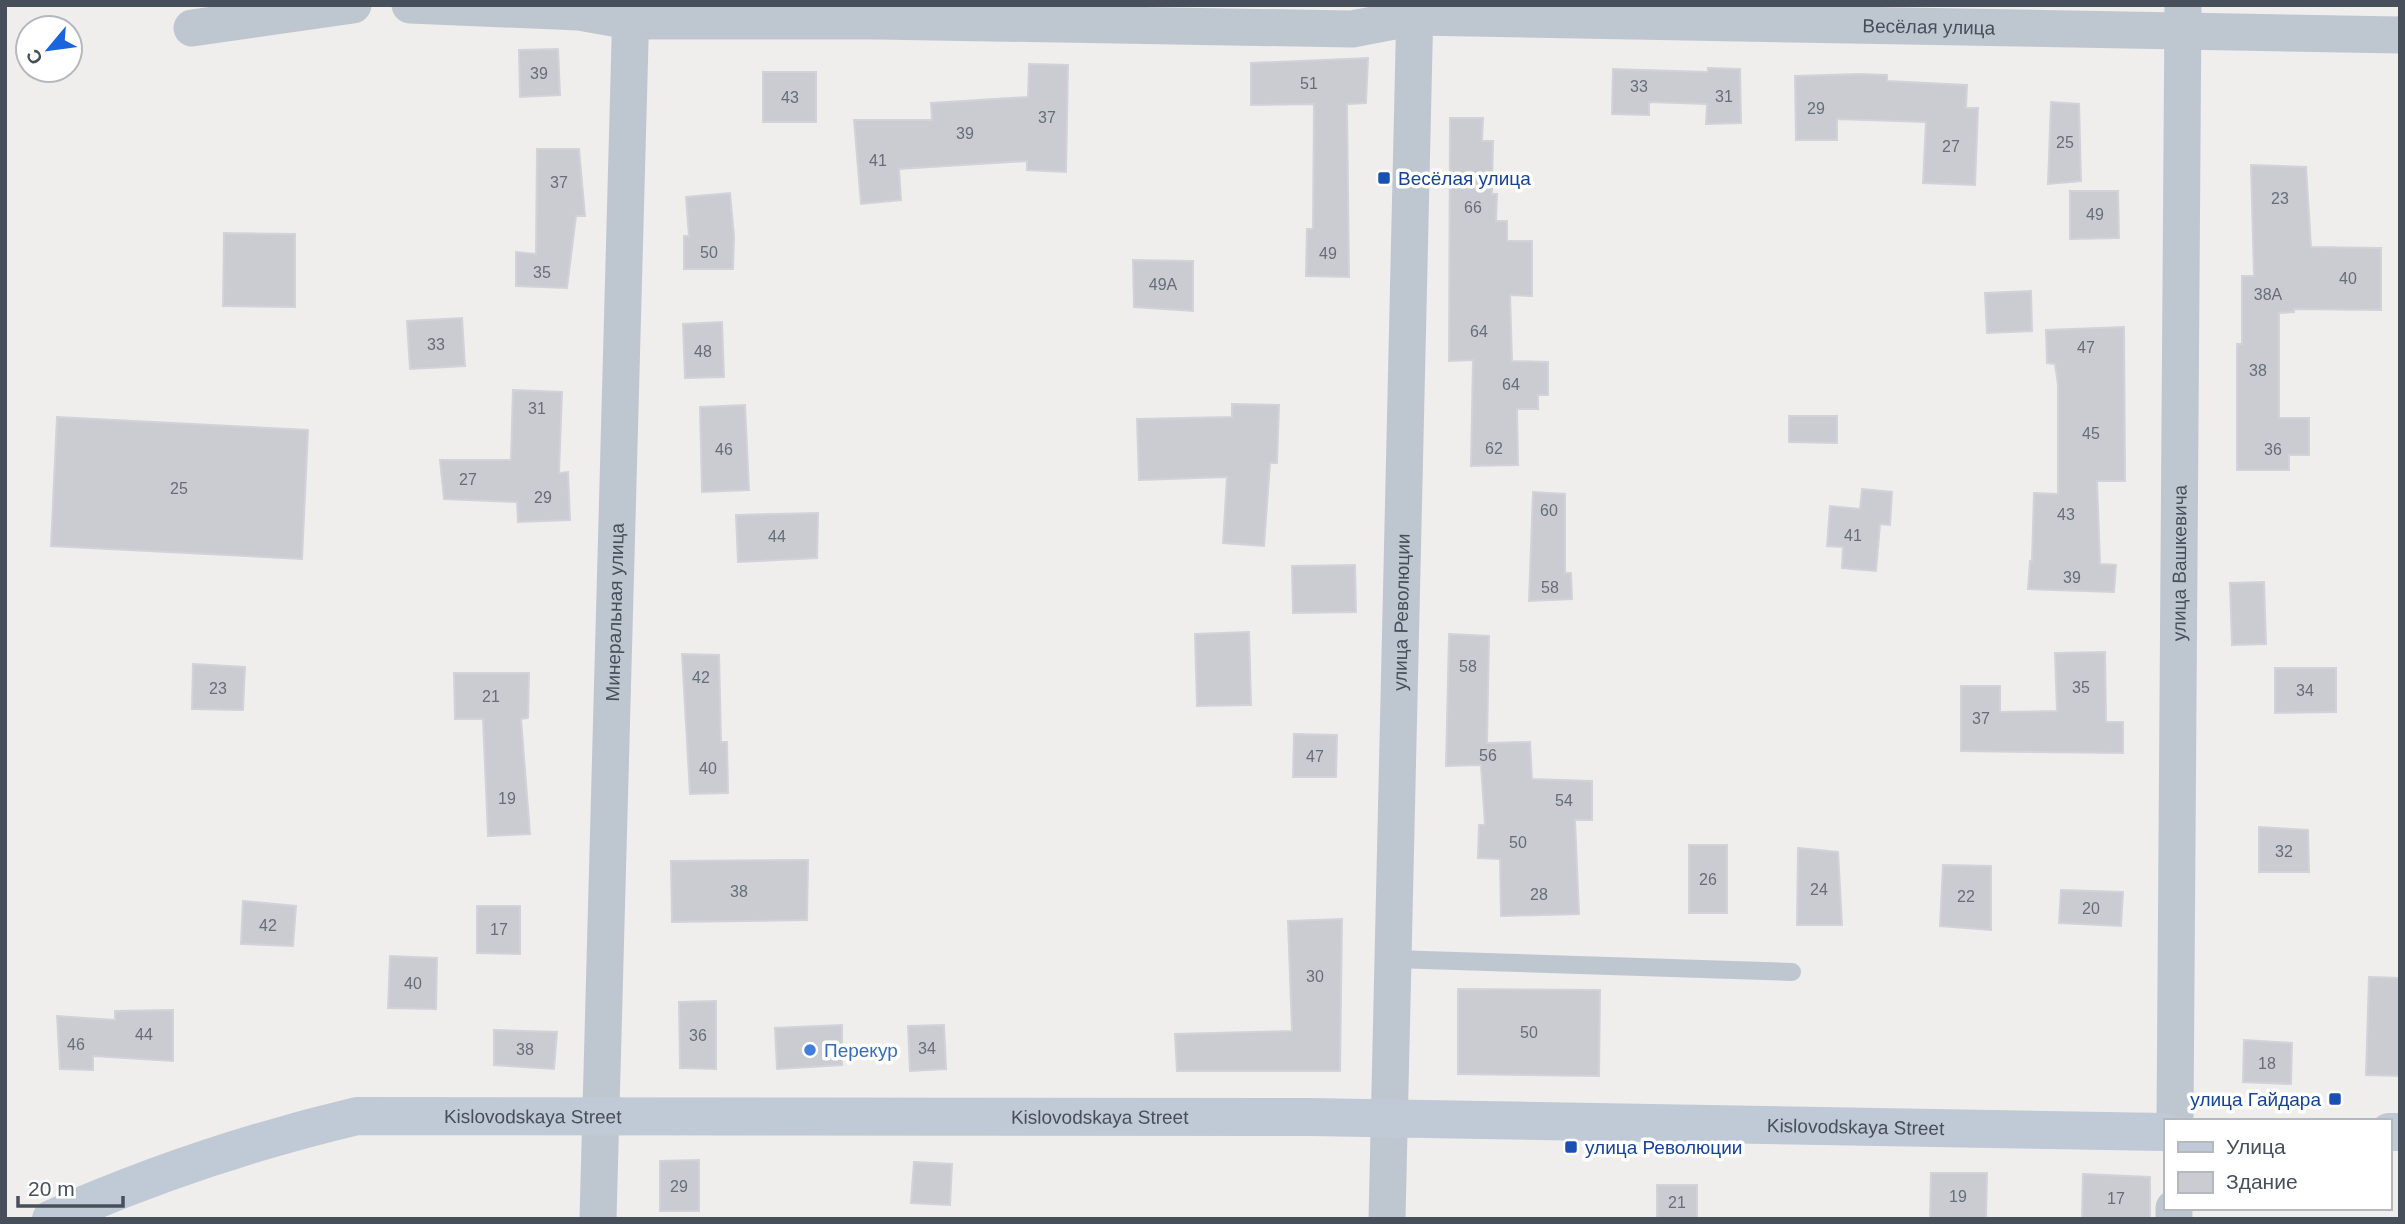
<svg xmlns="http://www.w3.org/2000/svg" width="2405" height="1224" viewBox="0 0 2405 1224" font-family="Arial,sans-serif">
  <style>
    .building { fill: #caccd2; stroke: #d1d3d9; stroke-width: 2 }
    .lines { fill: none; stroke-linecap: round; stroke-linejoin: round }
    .lane { stroke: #bec7d0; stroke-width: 18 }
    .street { stroke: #bec7d0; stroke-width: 37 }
    .secondary { stroke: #c0c9d6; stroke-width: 38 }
    .transit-dot { fill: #1a4fb4; stroke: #fff; stroke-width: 2.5 }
    .shop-dot { fill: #3f7fe0; stroke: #fff; stroke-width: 2.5 }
    .labels { text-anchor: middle; stroke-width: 7; stroke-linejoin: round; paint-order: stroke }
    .number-label { font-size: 16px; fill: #676e78 }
    .street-label { font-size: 19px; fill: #464f5a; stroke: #fff }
    .transit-label { font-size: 19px; fill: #164399; stroke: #fff; text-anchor: start }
    .shop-label { font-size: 19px; fill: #366cbe; stroke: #fff; text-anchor: start }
  </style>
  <rect width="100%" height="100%" fill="#f0eded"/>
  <path class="building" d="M 558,49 L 560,95 L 520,97 L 519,50 Z
    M 1368,58 L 1366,103 L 1347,104 L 1349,277 L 1306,276 L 1307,229 L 1313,229 L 1314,104 L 1251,105 L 1251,63 Z
    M 1029,64 L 1068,65 L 1066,172 L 1027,170 L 1027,161 L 899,169 L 901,200 L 861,204 L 854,120 L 932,120 L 931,103 L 1028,97 Z
    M 1708,68 L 1740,69 L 1741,123 L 1706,124 L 1707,104 L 1649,102 L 1649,115 L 1612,114 L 1613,69 L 1708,72 Z
    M 763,72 L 816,72 L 816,122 L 763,122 Z
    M 1860,74 L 1887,75 L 1887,81 L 1967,85 L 1966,108 L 1978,108 L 1975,185 L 1923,183 L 1926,122 L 1837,119 L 1837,140 L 1796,140 L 1795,76 Z
    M 2051,102 L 2079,104 L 2081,181 L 2048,184 Z
    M 1450,118 L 1483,118 L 1482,141 L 1493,141 L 1492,194 L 1497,194 L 1496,221 L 1507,221 L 1507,241 L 1532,241 L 1532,296 L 1510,295 L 1512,361 L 1548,362 L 1548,395 L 1538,395 L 1538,409 L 1517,409 L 1518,465 L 1471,466 L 1473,360 L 1449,361 Z
    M 537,149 L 579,149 L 585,216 L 576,216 L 567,288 L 516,286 L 516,252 L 536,254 Z
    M 2251,165 L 2306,167 L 2311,247 L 2381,248 L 2381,310 L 2294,309 L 2294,312 L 2279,313 L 2279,418 L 2309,418 L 2309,455 L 2289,455 L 2289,470 L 2237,470 L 2237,344 L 2242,344 L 2242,276 L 2254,276 Z
    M 2070,191 L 2118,191 L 2119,238 L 2070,239 Z
    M 730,193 L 734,236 L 733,269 L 684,269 L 684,236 L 689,236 L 686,197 Z
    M 224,233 L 295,234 L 295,307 L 223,306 Z
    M 1133,260 L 1193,261 L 1193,311 L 1134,307 Z
    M 2031,291 L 2032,331 L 1987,333 L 1985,293 Z
    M 462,318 L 465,366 L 410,369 L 407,321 Z
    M 722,322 L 724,377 L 685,378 L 683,324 Z
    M 2124,327 L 2125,481 L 2097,481 L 2100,564 L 2116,565 L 2114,592 L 2028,589 L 2030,561 L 2032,561 L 2034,493 L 2058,494 L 2058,385 L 2055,364 L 2047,363 L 2046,330 Z
    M 513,390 L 562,392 L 559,473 L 568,472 L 570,520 L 518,522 L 517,502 L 444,499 L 440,460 L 511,460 Z
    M 1232,404 L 1279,405 L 1277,463 L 1270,463 L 1264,546 L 1223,543 L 1227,477 L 1139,480 L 1137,419 L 1232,417 Z
    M 745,405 L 749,490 L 702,492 L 700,407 Z
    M 1789,416 L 1837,416 L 1837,443 L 1789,442 Z
    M 57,417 L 308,430 L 302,559 L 51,546 Z
    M 1862,489 L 1892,492 L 1890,525 L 1880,524 L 1876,571 L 1842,568 L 1843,547 L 1827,546 L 1830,506 L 1860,509 Z
    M 1533,492 L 1565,494 L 1565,573 L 1571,573 L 1572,599 L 1529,601 Z
    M 818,513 L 817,558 L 738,562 L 736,515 Z
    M 1355,565 L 1356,612 L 1293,613 L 1292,566 Z
    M 2264,582 L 2266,644 L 2232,645 L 2230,583 Z
    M 1249,632 L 1251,705 L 1197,706 L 1195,634 Z
    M 1449,634 L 1489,636 L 1487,743 L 1530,742 L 1532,779 L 1592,781 L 1592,820 L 1575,820 L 1579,914 L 1501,916 L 1500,859 L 1478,858 L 1479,825 L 1485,825 L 1481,765 L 1446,766 Z
    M 2105,652 L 2106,722 L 2123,722 L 2123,753 L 1961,751 L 1961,686 L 2000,686 L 2000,712 L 2057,711 L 2055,653 Z
    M 682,654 L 719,655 L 721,742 L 727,742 L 728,793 L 690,794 Z
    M 193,664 L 245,667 L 243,710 L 192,709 Z
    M 2275,668 L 2336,668 L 2336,712 L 2275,713 Z
    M 454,673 L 529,673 L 528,718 L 521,719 L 530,834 L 488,836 L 483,719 L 455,719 Z
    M 1294,734 L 1337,735 L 1336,777 L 1293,777 Z
    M 2259,827 L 2308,830 L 2309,872 L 2259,872 Z
    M 1689,845 L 1727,845 L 1727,913 L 1689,913 Z
    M 1798,848 L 1838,852 L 1842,925 L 1797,925 Z
    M 808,860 L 807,920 L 672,922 L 671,861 Z
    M 1943,865 L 1991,866 L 1991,930 L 1940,926 Z
    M 2061,890 L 2123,892 L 2121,926 L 2059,923 Z
    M 243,901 L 296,906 L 293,946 L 241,944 Z
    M 477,906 L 520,906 L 520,954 L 477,953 Z
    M 1342,919 L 1340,1071 L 1177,1071 L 1175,1034 L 1292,1031 L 1288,921 Z
    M 390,956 L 437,958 L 436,1009 L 388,1008 Z
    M 2369,977 L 2400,978 L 2400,1076 L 2366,1075 Z
    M 1458,989 L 1600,990 L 1599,1076 L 1458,1074 Z
    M 716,1001 L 716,1069 L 680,1068 L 679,1002 Z
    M 173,1010 L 173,1061 L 93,1056 L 93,1070 L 60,1069 L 57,1016 L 115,1020 L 115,1011 Z
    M 842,1025 L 842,1065 L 777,1069 L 775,1028 Z
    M 944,1025 L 946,1069 L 910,1071 L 908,1026 Z
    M 494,1030 L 557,1032 L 554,1069 L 494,1065 Z
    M 2244,1040 L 2292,1043 L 2291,1084 L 2243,1082 Z
    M 699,1160 L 699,1211 L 660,1211 L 660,1161 Z
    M 914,1162 L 952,1164 L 950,1205 L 911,1203 Z
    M 1931,1173 L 1987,1173 L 1986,1219 L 1930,1219 Z
    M 2083,1174 L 2150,1177 L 2150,1219 L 2082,1219 Z
    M 1657,1185 L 1697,1185 L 1697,1219 L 1657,1219 Z"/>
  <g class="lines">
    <path class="lane" d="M 1394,959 L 1792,972"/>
    <g class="street">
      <path id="s1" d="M 410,5 L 579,12 L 630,21 L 877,21 L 1352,29 L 1415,17 L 2400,35"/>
      <path d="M 192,28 L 353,5"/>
      <path id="s2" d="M 2175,1121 L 2183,5"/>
      <path id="s3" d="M 598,1219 L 631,5"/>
      <path id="s4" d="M 1387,1219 L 1415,5"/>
      <path d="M 2174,1219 L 2174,1208"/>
    </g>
    <g class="secondary">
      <path d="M 2389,1132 L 2400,1132"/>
      <path id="s5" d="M 51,1219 C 150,1175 252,1141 357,1116 L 1310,1117 L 2165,1132"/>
    </g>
  </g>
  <g class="transit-dot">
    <rect x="1377" y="171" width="14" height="14" rx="3.5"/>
    <rect x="2328" y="1092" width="14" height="14" rx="3.5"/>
    <rect x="1564" y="1140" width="14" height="14" rx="3.5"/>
  </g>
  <circle class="shop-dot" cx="810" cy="1050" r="7"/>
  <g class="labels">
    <g class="number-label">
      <text x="539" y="79">39</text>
      <text x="1309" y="89">51</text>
      <text x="1639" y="92">33</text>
      <text x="1724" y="102">31</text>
      <text x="790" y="103">43</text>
      <text x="1816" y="114">29</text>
      <text x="1047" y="123">37</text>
      <text x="965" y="139">39</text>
      <text x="2065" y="148">25</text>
      <text x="1951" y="152">27</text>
      <text x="878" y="166">41</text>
      <text x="559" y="188">37</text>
      <text x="2280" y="204">23</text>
      <text x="1473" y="213">66</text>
      <text x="2095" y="220">49</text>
      <text x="709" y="258">50</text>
      <text x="1328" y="259">49</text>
      <text x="542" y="278">35</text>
      <text x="2348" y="284">40</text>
      <text x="1163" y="290">49А</text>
      <text x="2268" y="300">38А</text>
      <text x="1479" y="337">64</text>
      <text x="436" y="350">33</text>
      <text x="2086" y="353">47</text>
      <text x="703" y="357">48</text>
      <text x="2258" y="376">38</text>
      <text x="1511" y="390">64</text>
      <text x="537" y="414">31</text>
      <text x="2091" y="439">45</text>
      <text x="1494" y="454">62</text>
      <text x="724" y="455">46</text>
      <text x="2273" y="455">36</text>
      <text x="468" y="485">27</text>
      <text x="179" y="494">25</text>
      <text x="543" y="503">29</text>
      <text x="1549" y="516">60</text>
      <text x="2066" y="520">43</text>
      <text x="1853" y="541">41</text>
      <text x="777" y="542">44</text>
      <text x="2072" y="583">39</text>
      <text x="1550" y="593">58</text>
      <text x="1468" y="672">58</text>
      <text x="701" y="683">42</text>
      <text x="2081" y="693">35</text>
      <text x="218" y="694">23</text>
      <text x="2305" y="696">34</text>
      <text x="491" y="702">21</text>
      <text x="1981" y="724">37</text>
      <text x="1488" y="761">56</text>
      <text x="1315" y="762">47</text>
      <text x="708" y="774">40</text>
      <text x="507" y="804">19</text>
      <text x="1564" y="806">54</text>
      <text x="1518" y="848">50</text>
      <text x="2284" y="857">32</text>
      <text x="1708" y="885">26</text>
      <text x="1819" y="895">24</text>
      <text x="739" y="897">38</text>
      <text x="1539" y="900">28</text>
      <text x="1966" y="902">22</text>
      <text x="2091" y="914">20</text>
      <text x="268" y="931">42</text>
      <text x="499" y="935">17</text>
      <text x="1315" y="982">30</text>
      <text x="413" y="989">40</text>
      <text x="1529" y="1038">50</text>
      <text x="144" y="1040">44</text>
      <text x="698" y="1041">36</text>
      <text x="76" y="1050">46</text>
      <text x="927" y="1054">34</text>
      <text x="525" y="1055">38</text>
      <text x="2267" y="1069">18</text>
      <text x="679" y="1192">29</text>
      <text x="1958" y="1202">19</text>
      <text x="2116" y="1204">17</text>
      <text x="1677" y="1208">21</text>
    </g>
    <g class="street-label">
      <text dy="7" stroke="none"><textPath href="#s1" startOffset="1521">Весёлая улица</textPath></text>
      <text dy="7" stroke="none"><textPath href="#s2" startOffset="558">улица Вашкевича</textPath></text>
      <text dy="7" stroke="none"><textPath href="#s3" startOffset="607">Минеральная улица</textPath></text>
      <text dy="7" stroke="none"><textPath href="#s4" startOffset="607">улица Революции</textPath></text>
      <text dy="7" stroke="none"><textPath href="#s5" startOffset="499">Kislovodskaya Street</textPath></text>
      <text dy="7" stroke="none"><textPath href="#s5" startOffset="1066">Kislovodskaya Street</textPath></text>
      <text dy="7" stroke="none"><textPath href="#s5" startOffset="1822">Kislovodskaya Street</textPath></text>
    </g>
    <g class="transit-label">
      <text x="1398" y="185">Весёлая улица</text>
      <text x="2321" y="1106" text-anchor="end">улица Гайдара</text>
      <text x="1585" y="1154">улица Революции</text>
    </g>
    <g class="shop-label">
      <text x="824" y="1057">Перекур</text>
    </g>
  </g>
  <rect width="2405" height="1224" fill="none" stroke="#464f5a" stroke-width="14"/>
  <rect x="2164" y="1119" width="228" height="91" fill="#ffffff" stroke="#b5b9bd" stroke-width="2"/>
  <rect x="2178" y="1142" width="35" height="10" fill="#c0c9d6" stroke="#b5b9bd" stroke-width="2"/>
  <text x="2226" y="1154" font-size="21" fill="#464f5a">Улица</text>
  <rect x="2178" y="1172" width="35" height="21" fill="#caccd2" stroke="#b5b9bd" stroke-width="2"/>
  <text x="2226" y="1189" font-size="21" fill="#464f5a">Здание</text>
  <g transform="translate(49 49) rotate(241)"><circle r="33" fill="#ffffff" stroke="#b5b9bd" stroke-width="2"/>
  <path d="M0-5L12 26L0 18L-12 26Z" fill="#1a64dd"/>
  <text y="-10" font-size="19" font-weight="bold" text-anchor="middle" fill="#464f5a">С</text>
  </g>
  <path d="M18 1196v10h105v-10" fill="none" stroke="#464f5a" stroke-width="3.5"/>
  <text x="28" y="1196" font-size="21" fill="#464f5a" stroke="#ffffff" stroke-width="5" paint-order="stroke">20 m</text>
</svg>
